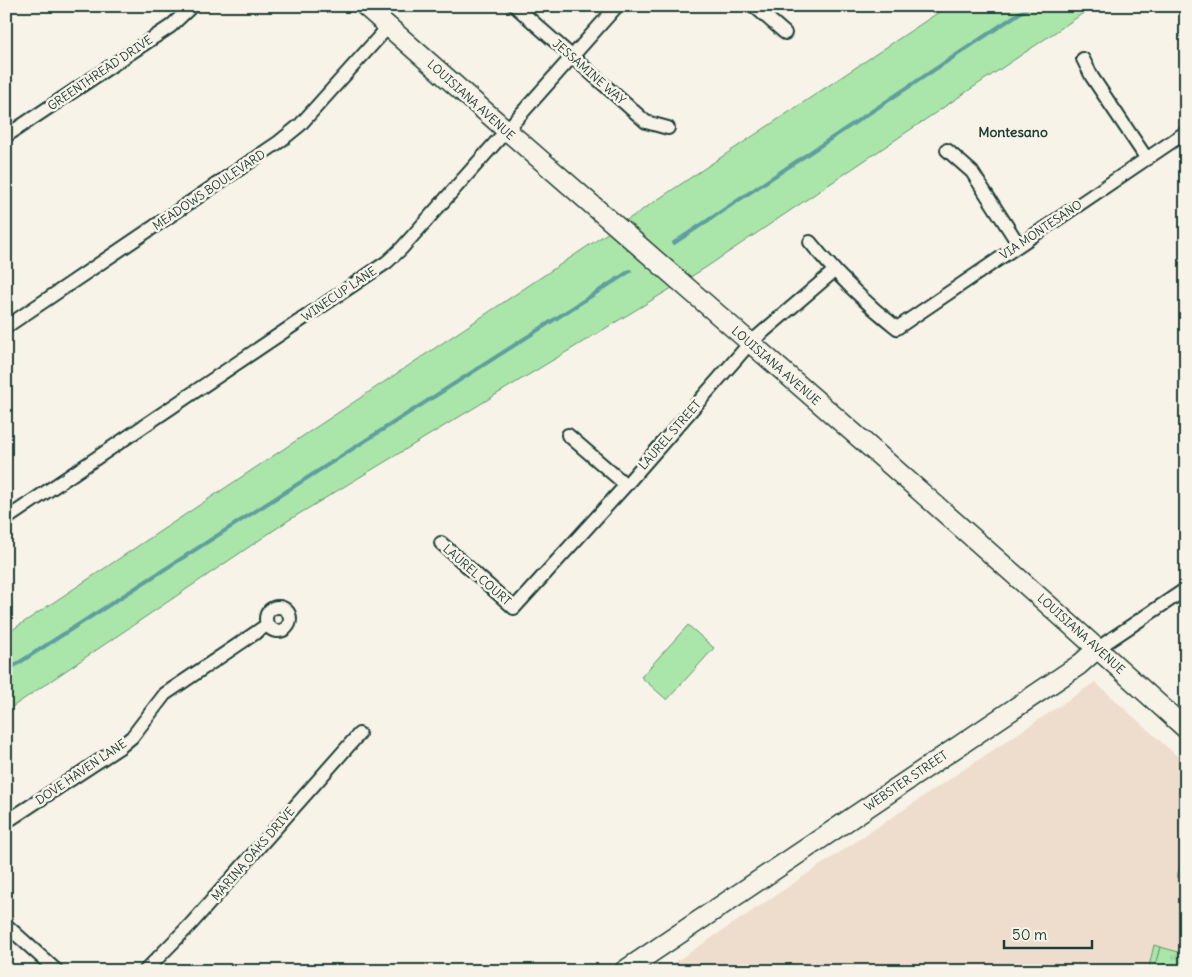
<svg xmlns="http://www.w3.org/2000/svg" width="1192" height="977" viewBox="0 0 1192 977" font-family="Delius,sans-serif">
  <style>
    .built { fill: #edc }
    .grass { fill: #aae5aa; stroke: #64916f }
    .park { fill: url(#park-tufts); stroke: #64916f }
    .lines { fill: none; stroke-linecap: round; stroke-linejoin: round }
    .stream { stroke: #619e9f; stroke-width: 4 }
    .street-casing { stroke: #1f3d34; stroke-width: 16 }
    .secondary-casing { stroke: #1f3d34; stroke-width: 22 }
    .street { stroke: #f7f3e8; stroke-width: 12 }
    .secondary { stroke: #f7f3e8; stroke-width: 19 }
    .labels { text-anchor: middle; stroke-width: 5; stroke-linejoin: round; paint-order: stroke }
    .street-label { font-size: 12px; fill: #1f3d34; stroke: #f7f3e8 }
    .neighbourhood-label { font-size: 14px; font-weight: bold; fill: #1f3d34; stroke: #f7f3e8 }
  </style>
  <defs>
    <pattern id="park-tufts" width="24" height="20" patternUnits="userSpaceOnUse" patternTransform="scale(1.25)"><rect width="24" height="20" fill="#aae5aa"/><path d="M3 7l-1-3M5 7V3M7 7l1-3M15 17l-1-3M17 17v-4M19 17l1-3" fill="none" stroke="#92c593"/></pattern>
  </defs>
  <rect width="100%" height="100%" fill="#f7f3e8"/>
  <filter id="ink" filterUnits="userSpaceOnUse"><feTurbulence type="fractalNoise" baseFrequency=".02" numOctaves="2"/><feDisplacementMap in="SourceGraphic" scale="10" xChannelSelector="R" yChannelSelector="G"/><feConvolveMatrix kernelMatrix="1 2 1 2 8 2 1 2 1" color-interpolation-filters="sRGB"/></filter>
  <g filter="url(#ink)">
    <path class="built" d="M 1095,682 L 1186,764 L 1186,971 L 662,971 Z"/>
    <path class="grass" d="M 948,6 L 1094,6 L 705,268 L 289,520 L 6,711 L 6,634 Z
      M 688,625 L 714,648 L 667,700 L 641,677 Z
      M 1186,844 L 1186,879 L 1177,877 Z
      M 1154,945 L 1160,947 L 1155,966 L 1172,971 L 1148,971 Z"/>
    <path class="park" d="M 1160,947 L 1186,954 L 1186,971 L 1172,971 L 1155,966 Z"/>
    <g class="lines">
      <path class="stream" d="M 674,243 L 1030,6
        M 6,671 L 630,271"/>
      <g class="street-casing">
        <path id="street" d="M 515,6 L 646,122 L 668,128
          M 754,6 L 785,33
          M 1083,59 L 1092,77 L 1147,159
          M 6,136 L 171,26 L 192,6
          M 947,150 L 972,172 L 1019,245
          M 810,242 C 836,274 865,303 897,328 L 1186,132
          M 6,327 L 279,142 L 300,125 L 388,27
          M 568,435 L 626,485
          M 6,519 L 387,262 L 401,249 L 617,6
          M 441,543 L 514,608 L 626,485 L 750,343 L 833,272
          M266 619a12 12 0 1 1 24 0a12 12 0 1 1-24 0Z
          M 1098,648 L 1186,589
          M 6,822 L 120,747 L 132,737 L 165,694 L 267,625
          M 6,925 L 57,971
          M 145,971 L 191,924 L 359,734"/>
      </g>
      <g class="secondary-casing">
        <path id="secondary" d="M 365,6 C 638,247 916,483 1186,729
          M 624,971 L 1079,665 L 1098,648"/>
      </g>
      <use href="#street" class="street"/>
      <use href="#secondary" class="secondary"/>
    </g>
  </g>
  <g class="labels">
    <g class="street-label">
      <text transform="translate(589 72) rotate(41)" y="4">JESSAMINE WAY</text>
      <text transform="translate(100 73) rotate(-34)" y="4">GREENTHREAD DRIVE</text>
      <text transform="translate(471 100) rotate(42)" y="4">LOUISIANA AVENUE</text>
      <text transform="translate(209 190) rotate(-34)" y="4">MEADOWS BOULEVARD</text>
      <text transform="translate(1041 230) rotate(-34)" y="4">VIA MONTESANO</text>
      <text transform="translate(339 294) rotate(-34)" y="4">WINECUP LANE</text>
      <text transform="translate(776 366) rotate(41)" y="4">LOUISIANA AVENUE</text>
      <text transform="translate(670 435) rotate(-49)" y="4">LAUREL STREET</text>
      <text transform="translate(477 575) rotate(41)" y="4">LAUREL COURT</text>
      <text transform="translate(1081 634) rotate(42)" y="4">LOUISIANA AVENUE</text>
      <text transform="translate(81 772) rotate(-34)" y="4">DOVE HAVEN LANE</text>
      <text transform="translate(906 781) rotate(-34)" y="4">WEBSTER STREET</text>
      <text transform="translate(253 854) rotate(-49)" y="4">MARINA OAKS DRIVE</text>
    </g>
    <g class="neighbourhood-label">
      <text x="1013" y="137">Montesano</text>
    </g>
  </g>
  <rect width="1192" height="977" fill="none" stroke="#f7f3e8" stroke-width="25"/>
  <rect x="12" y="12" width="1167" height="952" fill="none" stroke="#1f3d34" stroke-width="2" filter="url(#ink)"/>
  <path d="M1004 940v8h88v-8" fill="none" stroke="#1f3d34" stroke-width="2.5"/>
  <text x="1012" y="940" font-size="15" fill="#1f3d34" stroke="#f7f3e8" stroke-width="4" paint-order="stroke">50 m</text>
</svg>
